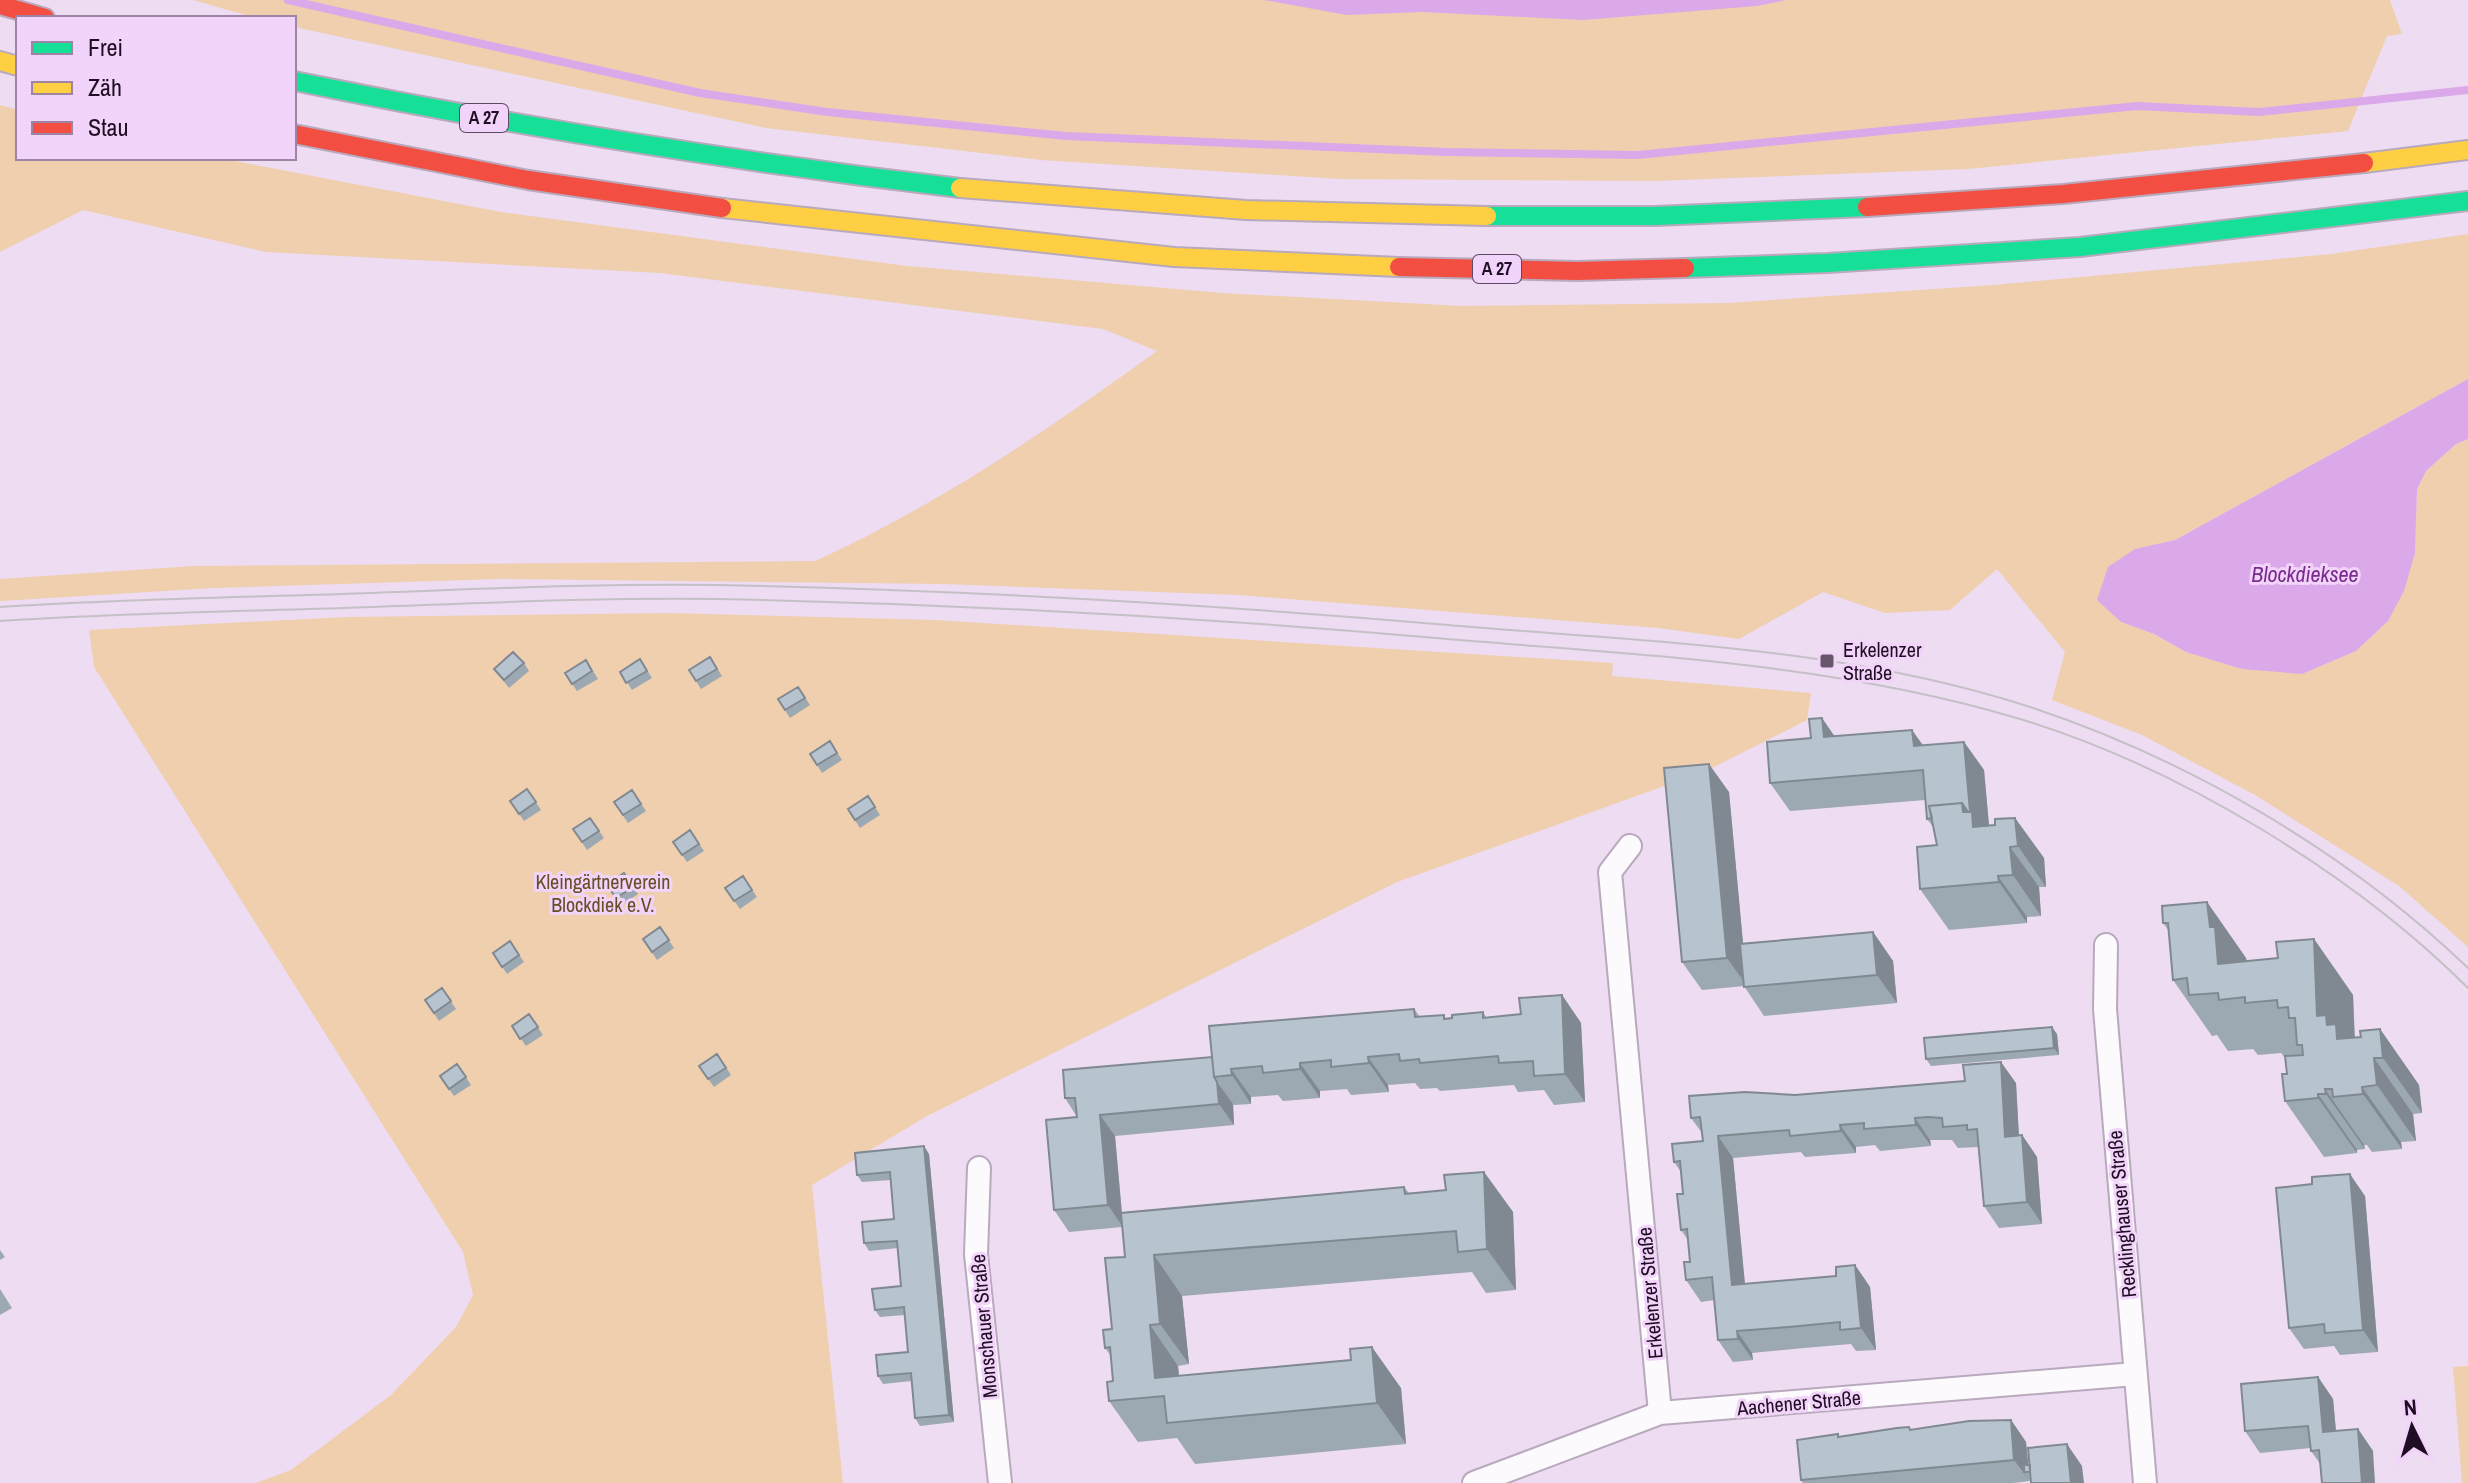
<svg xmlns="http://www.w3.org/2000/svg" width="2468" height="1483" viewBox="0 0 2468 1483" font-family="'Archivo Narrow',sans-serif">
  <style>
    .green { fill: #f0cfae }
    .water { fill: #dba8e9 }
    .lines { fill: none; stroke-linecap: round; stroke-linejoin: round }
    .stream { stroke: #dba8e9; stroke-width: 8 }
    .street-casing { stroke: #b9a9bd; stroke-width: 26 }
    .fast-casing { stroke: #b9a9bd; stroke-width: 22 }
    .slow-casing { stroke: #b9a9bd; stroke-width: 22 }
    .jam-casing { stroke: #b9a9bd; stroke-width: 22 }
    .street { stroke: #fcfafd; stroke-width: 22 }
    .fast { stroke: #16e098; stroke-width: 18 }
    .slow { stroke: #ffcf43; stroke-width: 18 }
    .jam { stroke: #f24e42; stroke-width: 18 }
    .tram { stroke: #c5c0c6; stroke-width: 2 }
    .wall { fill: #9da9b2 }
    .shaded-wall { fill: #808991 }
    .building { fill: #b7c4cf; stroke: #808991; stroke-width: 2 }
    .poi-dot { fill: #67556b; stroke: #f2d4fa; stroke-width: 3 }
    .labels { text-anchor: middle; stroke-width: 6; stroke-linejoin: round; paint-order: stroke }
    .shield { fill: #f2d4fa; stroke: #5e4964; stroke-width: 2 }
    .shield-label { font-size: 18px; font-weight: bold; fill: #1f0d23 }
    .poi-label { font-size: 20px; fill: #1f0d23; stroke: #f2d4fa; text-anchor: start }
    .park-label { font-size: 20px; fill: #654d24; stroke: #f2d4fa }
    .street-label { font-size: 20px; fill: #1f0d23; stroke: #f2d4fa }
    .water-label { font-size: 22px; font-style: italic; fill: #7a2c8e; stroke: #f2d4fa }
  </style>
  <rect width="100%" height="100%" fill="#eddcf2"/>
  <path class="green" d="M 193,0 L 2390,0 L 2402,34 L 2387,36 L 2348,131 L 1968,169 L 1655,181 L 1341,179 L 1041,160 L 766,128 L 294,27 L 294,18 L 256,18 Z
    M 0,105 L 18,110 L 18,158 L 219,158 L 501,212 L 907,266 L 1223,293 L 1461,306 L 1728,303 L 1994,285 L 2331,254 L 2468,234 L 2468,379 L 2175,540 L 2135,550 L 2121,622 L 2154,634 L 2186,652 L 2302,674 L 2356,651 L 2388,621 L 2415,553 L 2417,489 L 2426,471 L 2456,444 L 2468,439 L 2468,947 L 2399,886 L 2255,795 L 2142,735 L 2052,700 L 2065,652 L 1997,569 L 1950,610 L 1885,613 L 1823,592 L 1739,639 L 1658,628 L 1238,595 L 944,584 L 499,579 L 214,588 L 0,601 L 0,579 L 194,566 L 815,561 C 937,506 1049,429 1157,351 L 1103,329 L 660,273 L 266,252 L 83,210 L 0,252 Z
    M 670,613 L 936,620 L 1613,663 L 1612,676 L 1811,693 L 1807,720 L 1706,771 L 1397,882 L 927,1116 L 812,1185 L 843,1483 L 256,1483 L 291,1470 L 391,1395 L 456,1327 L 473,1295 L 463,1252 L 94,667 L 89,630 L 347,617 Z
    M 2468,1366 L 2468,1483 L 2462,1483 L 2453,1367 Z"/>
  <path class="water" d="M 1264,0 L 1786,0 L 1757,6 L 1583,20 L 1423,12 L 1347,15 Z
    M 2468,379 L 2468,439 L 2456,444 L 2426,471 L 2417,489 L 2415,553 L 2404,591 L 2388,621 L 2356,651 L 2302,674 L 2242,669 L 2186,652 L 2154,634 L 2121,622 L 2097,600 L 2108,567 L 2135,549 L 2175,540 Z"/>
  <g class="lines">
    <path class="stream" d="M 288,0 L 700,93 L 827,112 L 1066,136 L 1447,152 L 1638,155 L 2137,106 L 2259,112 L 2468,90"/>
    <g class="street-casing">
      <path id="street" d="M 1630,846 L 1610,872 L 1660,1413
        M 2106,945 L 2105,1009 L 2145,1483
        M 979,1168 L 976,1254 L 1000,1483
        M 1474,1483 L 1660,1413 L 2135,1374"/>
    </g>
    <g class="fast-casing">
      <path id="fast" d="M 294,81 C 515,126 736,162 960,188
        M 1487,216 L 1655,216 L 1867,207
        M 1685,268 L 1827,263 L 2080,247 L 2468,201"/>
    </g>
    <g class="slow-casing">
      <path id="slow" d="M 0,61 L 18,66
        M 2364,163 L 2468,150
        M 960,188 L 1246,210 L 1487,216
        M 722,208 L 1174,257 L 1399,267"/>
    </g>
    <g class="jam-casing">
      <path id="jam" d="M 0,5 L 45,18
        M 294,134 L 528,180 L 722,208
        M 1867,207 L 2063,194 L 2364,163
        M 1399,267 L 1577,271 L 1685,268"/>
    </g>
    <use href="#street" class="street"/>
    <use href="#fast" class="fast"/>
    <use href="#slow" class="slow"/>
    <use href="#jam" class="jam"/>
    <path class="tram" d="M 0,607 C 103,600 205,598 307,595 C 444,591 581,583 718,585 C 962,590 1205,604 1448,625 C 1642,642 1844,646 2030,707 C 2190,760 2347,852 2468,968
      M 0,621 C 103,614 205,612 308,609 C 445,605 581,597 719,599 C 958,604 1197,617 1436,638 C 1632,655 1831,662 2020,719 C 2176,766 2353,873 2468,988"/>
  </g>
  <path class="wall" d="M 710,657 L 722,676 L 701,689 L 689,670 Z
    M 640,659 L 652,678 L 632,690 L 620,672 Z
    M 586,660 L 598,679 L 577,691 L 565,673 Z
    M 524,663 L 529,671 L 509,688 L 494,669 Z
    M 798,687 L 810,705 L 790,718 L 778,699 Z
    M 1912,730 L 1923,746 L 1964,742 L 1984,770 L 1989,826 L 1995,825 L 2015,818 L 2044,858 L 2046,887 L 2039,887 L 2041,916 L 2027,917 L 2027,923 L 1949,930 L 1920,889 L 1937,845 L 1934,828 L 1927,819 L 1925,800 L 1790,811 L 1770,783 L 1835,736 Z
    M 830,741 L 842,760 L 822,773 L 810,754 Z
    M 527,789 L 541,810 L 524,821 L 510,801 Z
    M 632,790 L 646,811 L 628,823 L 614,802 Z
    M 1729,792 L 1743,944 L 1873,932 L 1893,961 L 1897,1003 L 1764,1016 L 1744,986 L 1702,990 L 1682,962 Z
    M 868,796 L 880,815 L 860,828 L 848,809 Z
    M 590,818 L 604,838 L 587,850 L 573,829 Z
    M 690,830 L 704,851 L 687,862 L 673,842 Z
    M 624,873 L 638,894 L 621,906 L 607,885 Z
    M 743,876 L 757,897 L 740,909 L 725,888 Z
    M 2207,902 L 2246,958 L 2247,961 L 2278,958 L 2314,939 L 2353,995 L 2355,1038 L 2361,1037 L 2380,1029 L 2419,1085 L 2422,1113 L 2413,1114 L 2416,1141 L 2401,1142 L 2402,1149 L 2372,1152 L 2367,1145 L 2364,1145 L 2365,1149 L 2357,1150 L 2357,1153 L 2324,1157 L 2285,1101 L 2287,1074 L 2285,1058 L 2281,1053 L 2258,1055 L 2253,1049 L 2228,1051 L 2217,1035 L 2212,1036 L 2173,980 L 2169,931 L 2163,923 Z
    M 660,927 L 674,948 L 657,960 L 643,939 Z
    M 510,941 L 524,962 L 507,974 L 493,953 Z
    M 442,988 L 456,1009 L 439,1021 L 425,1000 Z
    M 1562,995 L 1581,1023 L 1585,1102 L 1554,1105 L 1544,1090 L 1518,1092 L 1514,1085 L 1440,1091 L 1437,1088 L 1420,1089 L 1415,1083 L 1388,1085 L 1389,1092 L 1351,1095 L 1347,1089 L 1320,1091 L 1320,1098 L 1283,1101 L 1278,1095 L 1251,1097 L 1251,1104 L 1234,1105 L 1233,1104 L 1234,1125 L 1115,1136 L 1122,1213 L 1404,1187 L 1409,1193 L 1446,1190 L 1484,1172 L 1513,1212 L 1516,1290 L 1486,1293 L 1472,1272 L 1182,1296 L 1189,1364 L 1178,1366 L 1179,1376 L 1401,1388 L 1406,1444 L 1195,1464 L 1177,1438 L 1138,1442 L 1109,1401 L 1113,1381 L 1111,1356 L 1105,1348 L 1112,1329 L 1125,1257 L 1122,1227 L 1069,1232 L 1054,1210 L 1077,1117 L 1065,1098 L 1212,1057 L 1414,1009 L 1420,1017 L 1444,1015 L 1446,1019 L 1483,1012 L 1486,1017 L 1521,1014 Z
    M 529,1014 L 543,1035 L 526,1046 L 512,1026 Z
    M 2057,1034 L 2059,1055 L 1931,1066 L 1926,1059 Z
    M 717,1054 L 731,1075 L 714,1087 L 699,1066 Z
    M 457,1064 L 471,1085 L 454,1096 L 440,1076 Z
    M 2016,1083 L 2019,1135 L 2022,1135 L 2037,1157 L 2042,1224 L 1999,1228 L 1984,1206 L 1978,1147 L 1958,1148 L 1952,1140 L 1930,1140 L 1931,1146 L 1880,1151 L 1875,1145 L 1856,1147 L 1856,1153 L 1805,1157 L 1801,1152 L 1733,1158 L 1745,1284 L 1836,1276 L 1855,1265 L 1870,1287 L 1876,1350 L 1856,1351 L 1851,1344 L 1804,1348 L 1752,1353 L 1753,1360 L 1733,1362 L 1718,1340 L 1714,1300 L 1701,1302 L 1686,1280 L 1690,1262 L 1688,1240 L 1681,1230 L 1683,1194 L 1681,1172 L 1674,1162 L 1703,1141 L 1702,1133 L 1691,1118 L 1795,1095 Z
    M 929,1154 L 954,1422 L 920,1426 L 915,1418 L 912,1381 L 883,1384 L 878,1376 L 908,1352 L 905,1315 L 880,1317 L 875,1310 L 901,1286 L 898,1248 L 869,1251 L 864,1243 L 894,1219 L 891,1180 L 862,1182 L 857,1175 Z
    M 2365,1196 L 2378,1352 L 2340,1355 L 2334,1346 L 2304,1349 L 2289,1328 Z
    M 0,1250 L 5,1257 L 0,1260 Z
    M 0,1289 L 12,1308 L 0,1315 Z
    M 2318,1377 L 2333,1399 L 2336,1431 L 2358,1429 L 2373,1451 L 2321,1465 L 2311,1451 L 2310,1448 L 2260,1453 L 2245,1431 Z
    M 2011,1420 L 2026,1442 L 2028,1465 L 2082,1466 L 2029,1480 L 2030,1481 L 2013,1483 L 1803,1483 L 1801,1480 L 1838,1434 L 1840,1437 L 1909,1427 L 1911,1430 Z"/>
  <path class="shaded-wall" d="M 1822,718 L 1842,747 L 1824,737 Z
    M 1912,730 L 1932,758 L 1914,746 Z
    M 1964,742 L 1984,770 L 1990,837 L 2002,868 L 1963,812 L 1962,803 Z
    M 1709,764 L 1729,792 L 1746,975 L 1741,976 L 1746,983 L 1747,986 L 1727,958 Z
    M 2015,818 L 2044,858 L 2046,887 L 2018,846 Z
    M 2010,847 L 2039,887 L 2041,916 L 2013,875 Z
    M 1998,876 L 2027,917 L 2027,923 L 1999,882 Z
    M 2207,902 L 2246,958 L 2248,974 L 2218,964 L 2210,927 Z
    M 1873,932 L 1893,961 L 1897,1003 L 1877,975 Z
    M 2314,939 L 2353,995 L 2355,1053 L 2370,1086 L 2317,1016 Z
    M 1562,995 L 1581,1023 L 1585,1102 L 1565,1074 Z
    M 2052,1027 L 2057,1034 L 2059,1055 L 2054,1048 Z
    M 2380,1029 L 2419,1085 L 2422,1113 L 2383,1058 Z
    M 1368,1057 L 1388,1085 L 1389,1092 L 1369,1063 Z
    M 2374,1058 L 2413,1114 L 2416,1141 L 2377,1085 Z
    M 2001,1062 L 2016,1083 L 2020,1158 L 2005,1137 Z
    M 1300,1063 L 1320,1091 L 1320,1098 L 1300,1069 Z
    M 1231,1069 L 1251,1097 L 1251,1104 L 1232,1075 Z
    M 1217,1082 L 1233,1104 L 1234,1125 L 1219,1104 Z
    M 2362,1087 L 2401,1142 L 2402,1149 L 2363,1094 Z
    M 2325,1089 L 2364,1145 L 2365,1149 L 2326,1094 Z
    M 2318,1094 L 2357,1150 L 2357,1153 L 2318,1098 Z
    M 1100,1115 L 1115,1136 L 1123,1227 L 1108,1205 Z
    M 1915,1118 L 1930,1140 L 1931,1146 L 1916,1125 Z
    M 1840,1125 L 1856,1147 L 1856,1153 L 1841,1131 Z
    M 2022,1135 L 2037,1157 L 2042,1224 L 2027,1202 Z
    M 1718,1136 L 1733,1158 L 1747,1307 L 1732,1285 Z
    M 924,1146 L 929,1154 L 954,1422 L 949,1415 Z
    M 1484,1172 L 1513,1212 L 1516,1290 L 1487,1249 Z
    M 2350,1174 L 2365,1196 L 2378,1352 L 2363,1330 Z
    M 1154,1255 L 1182,1296 L 1189,1364 L 1160,1324 Z
    M 1855,1265 L 1870,1287 L 1876,1350 L 1861,1328 Z
    M 1150,1325 L 1178,1366 L 1183,1419 L 1155,1378 Z
    M 1737,1331 L 1752,1353 L 1753,1360 L 1738,1339 Z
    M 1372,1347 L 1401,1388 L 1406,1444 L 1377,1403 Z
    M 2318,1377 L 2333,1399 L 2338,1454 L 2323,1432 Z
    M 2011,1420 L 2026,1442 L 2029,1472 L 2024,1472 L 2030,1481 L 2014,1460 Z
    M 2358,1429 L 2373,1451 L 2375,1483 L 2362,1483 Z
    M 2067,1444 L 2082,1466 L 2084,1483 L 2071,1483 Z"/>
  <path class="building" d="M 513,652 L 524,663 L 504,680 L 494,669 Z
    M 710,657 L 717,669 L 696,681 L 689,670 Z
    M 640,659 L 647,671 L 626,683 L 620,672 Z
    M 586,660 L 592,671 L 572,684 L 565,673 Z
    M 798,687 L 805,698 L 785,710 L 778,699 Z
    M 1822,718 L 1824,737 L 1912,730 L 1914,746 L 1964,742 L 1970,812 L 1968,812 L 1962,803 L 1929,806 L 1932,818 L 1927,819 L 1923,770 L 1770,783 L 1767,742 L 1811,738 L 1809,719 Z
    M 830,741 L 837,753 L 817,765 L 810,754 Z
    M 1709,764 L 1727,958 L 1682,962 L 1664,768 Z
    M 527,789 L 536,802 L 519,814 L 510,801 Z
    M 632,790 L 641,804 L 623,815 L 614,802 Z
    M 868,796 L 875,807 L 855,820 L 848,809 Z
    M 1962,803 L 1963,812 L 1972,812 L 1973,827 L 1995,825 L 1995,819 L 2015,818 L 2018,846 L 2010,847 L 2013,875 L 1998,876 L 1999,882 L 1920,889 L 1917,847 L 1937,845 L 1929,806 Z
    M 590,818 L 599,831 L 582,842 L 573,829 Z
    M 690,830 L 699,844 L 682,855 L 673,842 Z
    M 624,873 L 633,887 L 616,898 L 607,885 Z
    M 743,876 L 752,890 L 734,901 L 725,888 Z
    M 2207,902 L 2210,927 L 2215,927 L 2218,964 L 2278,958 L 2276,942 L 2314,939 L 2317,1016 L 2326,1015 L 2327,1025 L 2336,1024 L 2337,1039 L 2361,1037 L 2360,1031 L 2380,1029 L 2383,1058 L 2374,1058 L 2377,1085 L 2362,1087 L 2363,1094 L 2333,1097 L 2332,1089 L 2325,1089 L 2326,1094 L 2318,1094 L 2318,1098 L 2285,1101 L 2282,1074 L 2287,1074 L 2285,1056 L 2303,1055 L 2302,1045 L 2297,1045 L 2295,1018 L 2289,1018 L 2288,1007 L 2278,1008 L 2277,1000 L 2245,1003 L 2245,997 L 2219,1000 L 2218,993 L 2189,995 L 2187,978 L 2173,980 L 2168,923 L 2163,923 L 2162,906 Z
    M 660,927 L 669,940 L 652,952 L 643,939 Z
    M 1873,932 L 1877,975 L 1744,987 L 1740,944 Z
    M 510,941 L 519,955 L 502,967 L 493,953 Z
    M 442,988 L 451,1001 L 434,1013 L 425,1000 Z
    M 1562,995 L 1565,1074 L 1534,1076 L 1533,1061 L 1499,1063 L 1498,1056 L 1420,1063 L 1419,1059 L 1400,1061 L 1399,1054 L 1368,1057 L 1369,1063 L 1331,1067 L 1331,1060 L 1300,1063 L 1300,1069 L 1263,1073 L 1262,1066 L 1231,1069 L 1232,1075 L 1214,1077 L 1209,1026 L 1414,1009 L 1415,1017 L 1444,1015 L 1444,1019 L 1452,1018 L 1452,1015 L 1483,1012 L 1483,1018 L 1521,1014 L 1519,998 Z
    M 529,1014 L 538,1027 L 520,1039 L 512,1026 Z
    M 2052,1027 L 2054,1048 L 1926,1059 L 1924,1038 Z
    M 717,1054 L 726,1068 L 708,1079 L 699,1066 Z
    M 1212,1057 L 1214,1077 L 1217,1082 L 1219,1104 L 1100,1115 L 1108,1205 L 1054,1210 L 1046,1120 L 1077,1117 L 1075,1098 L 1065,1098 L 1063,1070 Z
    M 2001,1062 L 2005,1137 L 2022,1135 L 2027,1202 L 1984,1206 L 1977,1129 L 1967,1130 L 1967,1125 L 1943,1127 L 1942,1118 L 1928,1117 L 1915,1118 L 1916,1125 L 1864,1129 L 1864,1123 L 1840,1125 L 1841,1131 L 1790,1136 L 1789,1130 L 1718,1136 L 1732,1285 L 1836,1276 L 1836,1267 L 1855,1265 L 1861,1328 L 1840,1330 L 1840,1322 L 1789,1327 L 1737,1331 L 1738,1339 L 1718,1340 L 1712,1277 L 1686,1280 L 1684,1262 L 1690,1262 L 1687,1229 L 1681,1230 L 1677,1194 L 1683,1194 L 1680,1161 L 1674,1162 L 1672,1144 L 1703,1141 L 1700,1117 L 1691,1118 L 1689,1096 L 1745,1092 L 1795,1095 L 1965,1081 L 1963,1065 Z
    M 457,1064 L 466,1077 L 449,1089 L 440,1076 Z
    M 924,1146 L 949,1415 L 915,1418 L 911,1373 L 878,1376 L 876,1355 L 908,1352 L 904,1307 L 875,1310 L 872,1289 L 901,1286 L 897,1241 L 864,1243 L 862,1222 L 894,1219 L 890,1172 L 857,1175 L 855,1153 Z
    M 1484,1172 L 1487,1249 L 1458,1252 L 1456,1231 L 1154,1255 L 1160,1324 L 1150,1325 L 1155,1378 L 1351,1360 L 1350,1349 L 1372,1347 L 1377,1403 L 1167,1423 L 1164,1396 L 1109,1401 L 1107,1382 L 1113,1381 L 1110,1347 L 1105,1348 L 1103,1330 L 1112,1329 L 1105,1258 L 1125,1257 L 1121,1213 L 1404,1187 L 1405,1194 L 1446,1190 L 1444,1175 Z
    M 2350,1174 L 2363,1330 L 2325,1333 L 2324,1324 L 2289,1328 L 2276,1188 L 2312,1184 L 2312,1177 Z
    M 2318,1377 L 2323,1432 L 2358,1429 L 2362,1483 L 2322,1483 L 2319,1450 L 2311,1451 L 2308,1426 L 2245,1431 L 2241,1384 Z
    M 2011,1420 L 2014,1460 L 1801,1480 L 1797,1440 L 1838,1434 L 1838,1437 L 1897,1428 L 1909,1427 L 1910,1430 L 1969,1421 Z
    M 2067,1444 L 2071,1483 L 2031,1483 L 2028,1448 Z
    M 2024,1465 L 2030,1465 L 2030,1472 L 2024,1472 Z"/>
  <rect class="poi-dot" x="1819" y="653" width="16" height="16" rx="4"/>
  <g class="labels">
    <g class="shield">
      <rect x="460" y="104" width="48" height="28" rx="6"/>
      <rect x="1473" y="255" width="48" height="28" rx="6"/>
    </g>
    <g class="shield-label">
      <text x="484" y="124">A 27</text>
      <text x="1497" y="275">A 27</text>
    </g>
    <g class="poi-label">
      <text x="1843" y="657">Erkelenzer<tspan x="1843" dy="23">Straße</tspan></text>
    </g>
    <g class="park-label">
      <text x="603" y="889">Kleingärtnerverein<tspan x="603" dy="23">Blockdiek e.V.</tspan></text>
    </g>
    <g class="street-label">
      <text transform="translate(2122 1214) rotate(-95)" y="7">Recklinghauser Straße</text>
      <text transform="translate(1650 1293) rotate(-95)" y="7">Erkelenzer Straße</text>
      <text transform="translate(984 1326) rotate(-95)" y="7">Monschauer Straße</text>
      <text transform="translate(1799 1403) rotate(-5)" y="7">Aachener Straße</text>
    </g>
    <g class="water-label">
      <text x="2305" y="582">Blockdieksee</text>
    </g>
  </g>
  <rect x="16" y="16" width="280" height="144" fill="#f2d4fa" stroke="#9e84a4" stroke-width="2"/>
  <rect x="32" y="42" width="40" height="12" fill="#16e098" stroke="#9e84a4" stroke-width="2"/>
  <text x="88" y="56" font-size="24" fill="#1f0d23">Frei</text>
  <rect x="32" y="82" width="40" height="12" fill="#ffcf43" stroke="#9e84a4" stroke-width="2"/>
  <text x="88" y="96" font-size="24" fill="#1f0d23">Zäh</text>
  <rect x="32" y="122" width="40" height="12" fill="#f24e42" stroke="#9e84a4" stroke-width="2"/>
  <text x="88" y="136" font-size="24" fill="#1f0d23">Stau</text>
  <g transform="translate(2412 1427) rotate(355)" stroke="#f2d4fa" stroke-width="6" paint-order="stroke">
  <path d="M0-6L14 30L0 20L-14 30Z" fill="#1f0d23"/>
  <text y="-12" font-size="22" font-weight="bold" text-anchor="middle" fill="#1f0d23">N</text>
  </g>
</svg>
